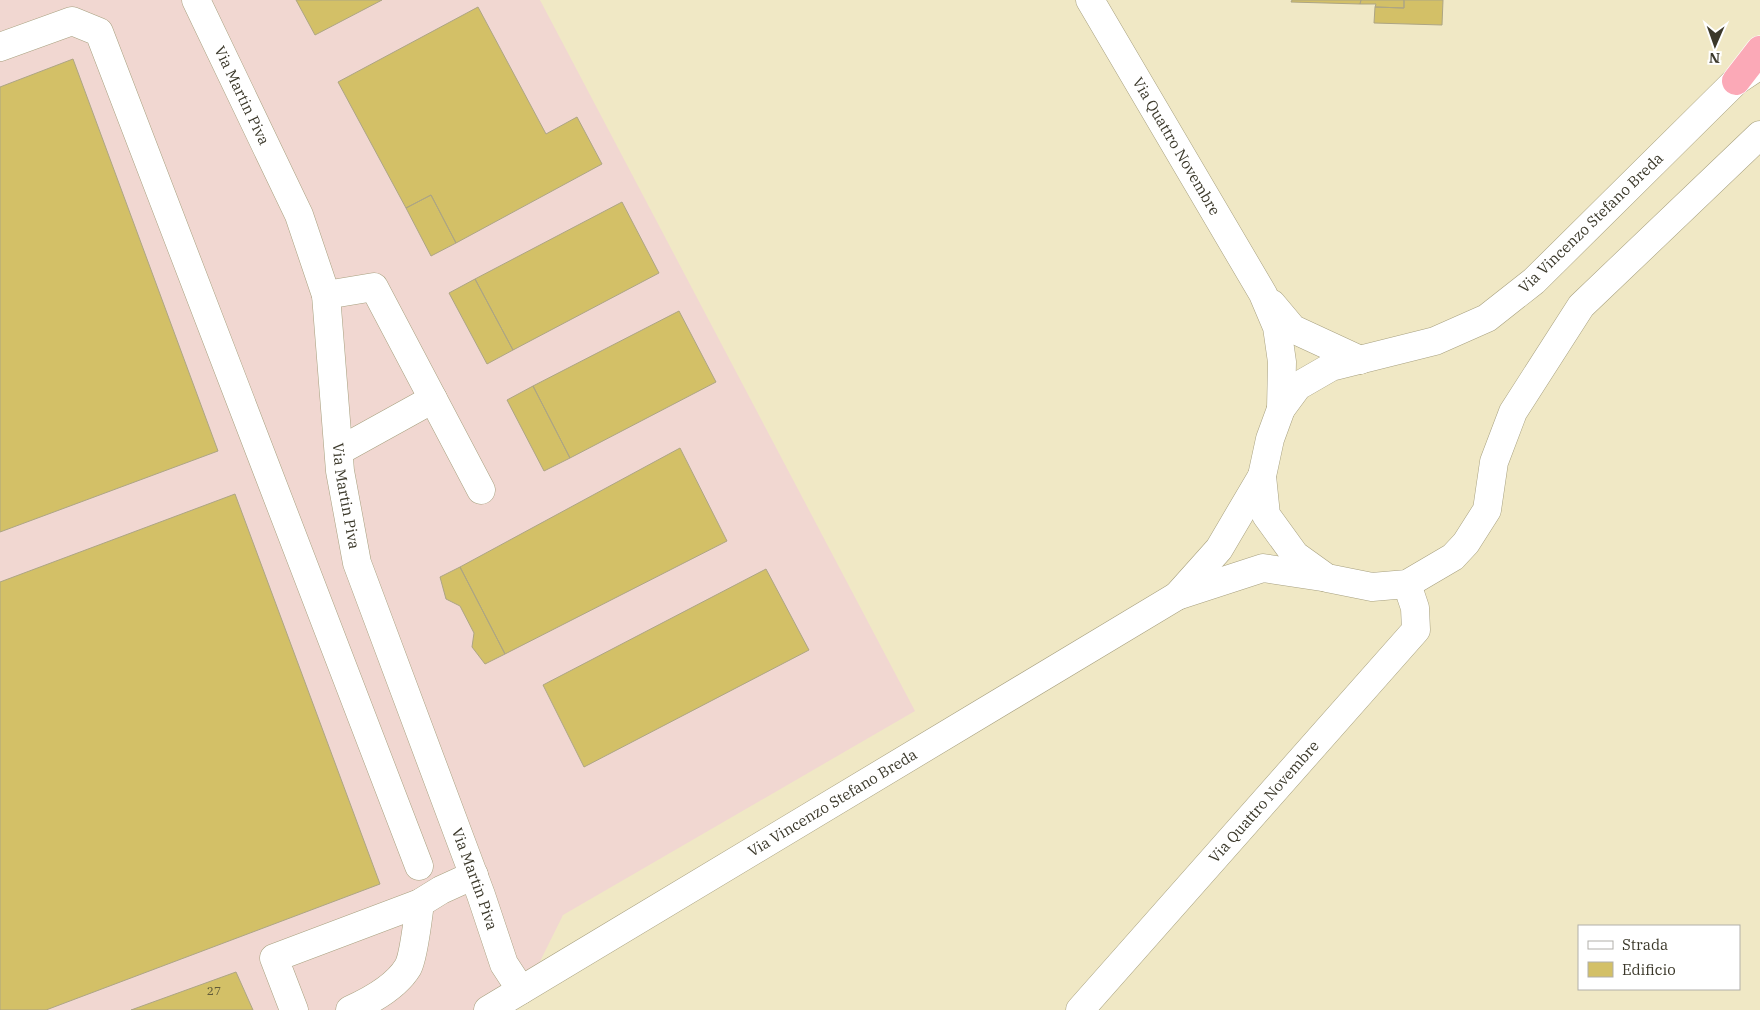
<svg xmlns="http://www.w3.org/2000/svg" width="1760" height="1010" viewBox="0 0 1760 1010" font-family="'IBM Plex Serif',serif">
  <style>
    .industrial { fill: #f1d7d1 }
    .building { fill: #d3c067; stroke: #ada584 }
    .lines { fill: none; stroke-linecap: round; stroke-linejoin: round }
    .minor-casing { stroke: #a7a07f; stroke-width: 29 }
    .highway-casing { stroke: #fff; stroke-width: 29 }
    .minor { stroke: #fff; stroke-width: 28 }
    .highway { stroke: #fba9b7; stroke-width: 28 }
    .labels { text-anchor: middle; stroke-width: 5; stroke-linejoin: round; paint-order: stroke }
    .number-label { font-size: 12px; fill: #615a39 }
    .street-label { font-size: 15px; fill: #3b382a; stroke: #fff }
  </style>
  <rect width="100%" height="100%" fill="#f0e8c5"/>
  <path class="industrial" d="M 0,0 L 540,0 L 915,711 L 563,915 L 516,1010 L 0,1010 Z"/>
  <path class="building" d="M 296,0 L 382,0 L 315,35 Z
    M 1292,0 L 1361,0 L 1360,4 L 1291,2 Z
    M 1361,0 L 1404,0 L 1404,8 L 1375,7 L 1376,4 L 1360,4 Z
    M 1404,0 L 1443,0 L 1442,25 L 1374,23 L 1375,7 L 1404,8 Z
    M 478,7 L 546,134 L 577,117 L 602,164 L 456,243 L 431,195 L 406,208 L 338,82 Z
    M 73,59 L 218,451 L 0,532 L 0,87 Z
    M 431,195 L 456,243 L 431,256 L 406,208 Z
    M 622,202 L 659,273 L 513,350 L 475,279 Z
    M 475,279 L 513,350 L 487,364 L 449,293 Z
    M 679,311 L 716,382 L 570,458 L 533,386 Z
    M 533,386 L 570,458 L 544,471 L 507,400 Z
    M 680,448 L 727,541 L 505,654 L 460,567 Z
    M 235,494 L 380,884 L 46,1010 L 0,1010 L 0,582 Z
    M 460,567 L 505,654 L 485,664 L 472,647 L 474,633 L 460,606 L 446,599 L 440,577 Z
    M 766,569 L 809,650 L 584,767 L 543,685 Z
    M 236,972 L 253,1010 L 131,1010 Z"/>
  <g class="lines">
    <g class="minor-casing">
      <g id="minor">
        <path id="s1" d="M 196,0 L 299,215 L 326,295 L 340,471 L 357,563 L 481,895 L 504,964 L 521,990"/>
        <path id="s2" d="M 1090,0 L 1263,294 L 1277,327 L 1282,362 L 1281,409"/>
        <path d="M 0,47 L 72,21 L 99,32 L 419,866"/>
        <path d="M 1757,67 L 1736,81 L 1534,281 L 1487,318 L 1435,341 L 1331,367 L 1298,386 L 1281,409 L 1270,439 L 1262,476 L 1266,515 L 1295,555 L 1327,578 L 1372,587 L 1407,584 L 1453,557 L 1466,543 L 1487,510 L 1494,462 L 1513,412 L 1581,306 L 1760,135"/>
        <path d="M 326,295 L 374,287 L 481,490"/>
        <path d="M 1272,304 L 1293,329 L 1360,360"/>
        <path d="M 339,451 L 433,399"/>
        <path d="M 1177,596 L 1219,549 L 1262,476"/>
        <path d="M 294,1010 L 274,958 L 420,903 L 441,890 L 474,875"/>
        <path d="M 350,1010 C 370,1001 396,987 408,967 C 414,956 418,917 420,903"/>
        <path id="s3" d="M 488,1010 L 1177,596 L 1263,568 L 1322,577"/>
        <path id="s4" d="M 1080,1010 L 1416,630 L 1415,608 L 1407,584"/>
      </g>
    </g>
    <g class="highway-casing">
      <path id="highway" d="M 1736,81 L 1760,50"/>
    </g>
    <use href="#minor" class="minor"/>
    <use href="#highway" class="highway"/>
  </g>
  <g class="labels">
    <g class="number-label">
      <text x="214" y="995">27</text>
    </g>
    <g class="street-label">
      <text dy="5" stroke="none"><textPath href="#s1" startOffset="106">Via Martin Piva</textPath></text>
      <text dy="5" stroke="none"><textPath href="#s2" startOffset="170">Via Quattro Novembre</textPath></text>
      <text transform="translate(1591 223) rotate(-44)" y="5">Via Vincenzo Stefano Breda</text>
      <text dy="5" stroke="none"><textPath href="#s1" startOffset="525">Via Martin Piva</textPath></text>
      <text dy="5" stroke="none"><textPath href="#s3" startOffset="402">Via Vincenzo Stefano Breda</textPath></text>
      <text dy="5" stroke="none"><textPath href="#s4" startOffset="278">Via Quattro Novembre</textPath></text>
      <text dy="5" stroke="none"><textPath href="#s1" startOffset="930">Via Martin Piva</textPath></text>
    </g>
  </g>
  <rect x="1578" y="925" width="162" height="65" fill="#ffffff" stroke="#b1afaa"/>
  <rect x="1588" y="941" width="25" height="8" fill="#ffffff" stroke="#b1afaa"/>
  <text x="1622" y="950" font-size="15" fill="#3b382a">Strada</text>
  <rect x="1588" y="962" width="25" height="15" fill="#d3c067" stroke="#b1afaa"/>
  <text x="1622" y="975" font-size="15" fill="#3b382a">Edificio</text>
  <g transform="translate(1715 45) rotate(182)" stroke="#ffffff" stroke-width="4" paint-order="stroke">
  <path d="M0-4L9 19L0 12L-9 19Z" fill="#3b382a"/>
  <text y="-8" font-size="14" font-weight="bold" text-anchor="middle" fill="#3b382a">N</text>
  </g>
</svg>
